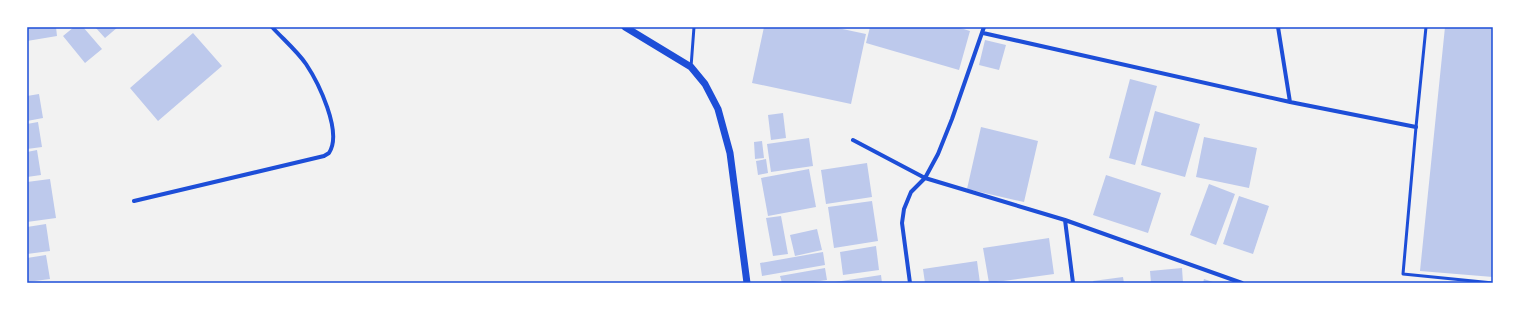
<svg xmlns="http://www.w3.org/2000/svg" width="1520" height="310" viewBox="0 0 1520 310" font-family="Jost,sans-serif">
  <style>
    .building { fill: #bdc9ec }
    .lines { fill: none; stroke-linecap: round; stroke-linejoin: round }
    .service { stroke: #1d4ed8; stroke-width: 3 }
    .minor { stroke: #1d4ed8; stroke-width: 4 }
    .tertiary { stroke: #1d4ed8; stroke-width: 7 }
    .neatline { fill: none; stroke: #1d4ed8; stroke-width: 1.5 }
  </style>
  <rect width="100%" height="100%" fill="#f2f2f2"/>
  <path class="building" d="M 27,27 L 56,27 L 57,36 L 27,41 Z
    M 74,27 L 83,27 L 102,49 L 85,63 L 63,36 Z
    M 95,27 L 118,27 L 105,38 Z
    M 764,27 L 833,27 L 866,34 L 851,104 L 752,83 Z
    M 870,27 L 957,27 L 970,31 L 959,70 L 866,43 Z
    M 1445,27 L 1493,27 L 1493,277 L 1420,271 Z
    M 193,33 L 222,66 L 158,121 L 130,88 Z
    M 985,40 L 1006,45 L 999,70 L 979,65 Z
    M 1130,79 L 1157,86 L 1135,165 L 1109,158 Z
    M 39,94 L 43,118 L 27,121 L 27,96 Z
    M 1155,111 L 1200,124 L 1185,177 L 1141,165 Z
    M 783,113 L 786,138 L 771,140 L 768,115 Z
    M 38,122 L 42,147 L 27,149 L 27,124 Z
    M 981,127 L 1038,141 L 1024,202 L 967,189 Z
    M 1204,137 L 1257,148 L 1249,188 L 1196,177 Z
    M 809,138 L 813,166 L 771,172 L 767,144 Z
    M 762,141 L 764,158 L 755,159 L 754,142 Z
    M 37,150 L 41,175 L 27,177 L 27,152 Z
    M 766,159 L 768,173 L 758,175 L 756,161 Z
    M 867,163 L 872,197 L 826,204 L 821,170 Z
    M 809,169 L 816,207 L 768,216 L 761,178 Z
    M 1106,175 L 1161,193 L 1148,233 L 1093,215 Z
    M 50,179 L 56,218 L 27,222 L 27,182 Z
    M 1209,184 L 1235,194 L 1216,245 L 1190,235 Z
    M 1239,196 L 1269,206 L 1253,254 L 1223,244 Z
    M 872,201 L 878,241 L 834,248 L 828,207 Z
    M 781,216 L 788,254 L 773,256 L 766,218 Z
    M 46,224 L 50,251 L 27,254 L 27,227 Z
    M 817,229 L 822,250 L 795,256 L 790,235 Z
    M 1049,238 L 1054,274 L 989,283 L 983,248 Z
    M 876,246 L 879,270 L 843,275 L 840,252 Z
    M 823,252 L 825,265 L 762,276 L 760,263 Z
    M 46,255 L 50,279 L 27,282 L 27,258 Z
    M 977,261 L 980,283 L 925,283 L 923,269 Z
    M 825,268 L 827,280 L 806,283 L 782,283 L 780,276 Z
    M 1182,268 L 1183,283 L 1151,283 L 1150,271 Z
    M 881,275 L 882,283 L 835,283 L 835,282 Z
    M 1123,277 L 1124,283 L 1094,283 L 1093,281 Z
    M 1204,279 L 1216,283 L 1203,283 Z"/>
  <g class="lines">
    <path class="service" d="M 1426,27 L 1416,127 L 1403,274 L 1493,283
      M 691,67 L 694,27"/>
    <path class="minor" d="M 1278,27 L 1290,102
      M 983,33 L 1290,102 L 1416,127
      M 853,140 L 925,178 L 1065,220 L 1242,283
      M 134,201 L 324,156 L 329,153 C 343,132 318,82 306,64 C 297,51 283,39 272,27
      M 1065,220 L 1073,283
      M 910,283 L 902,223 L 904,209 L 911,192 L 925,178 L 938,154 L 952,119 L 984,27"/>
    <path class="tertiary" d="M 625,27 L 691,67 L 705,84 L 718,109 L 730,153 L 747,283"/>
  </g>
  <rect width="1520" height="310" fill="none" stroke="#ffffff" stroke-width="56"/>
  <rect x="28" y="28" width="1464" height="254" class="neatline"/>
</svg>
